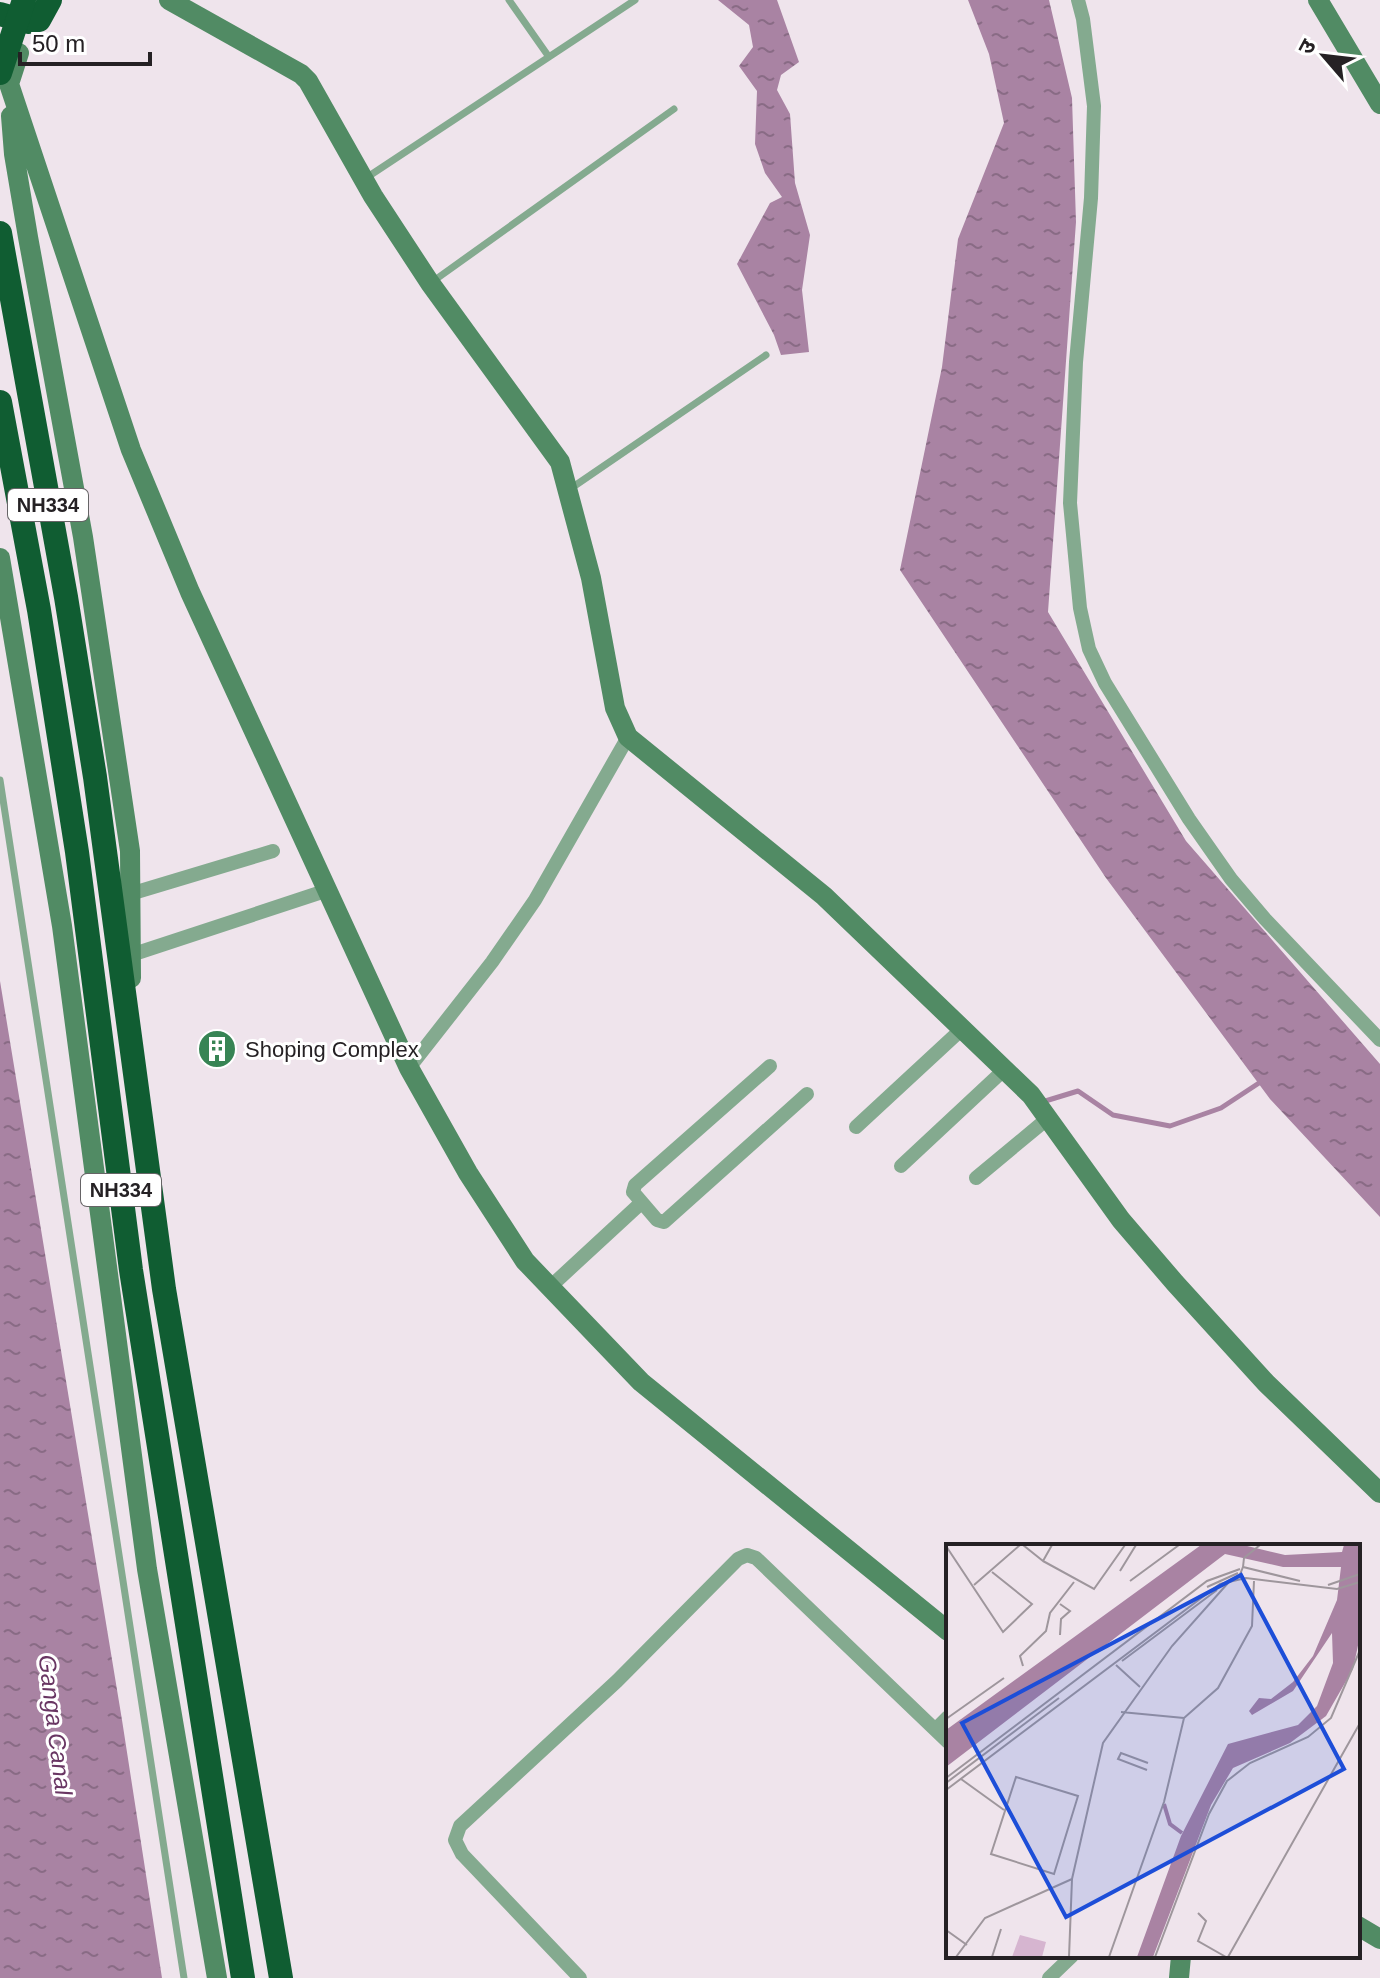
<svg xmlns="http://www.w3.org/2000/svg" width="1380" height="1978" viewBox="0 0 1380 1978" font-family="Arial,'Noto Sans Devanagari',sans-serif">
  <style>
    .water { fill: url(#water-ripples) }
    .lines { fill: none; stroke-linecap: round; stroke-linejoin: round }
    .stream { stroke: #a983a3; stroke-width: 5 }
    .lane { stroke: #84aa8f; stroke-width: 7 }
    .street { stroke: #84aa8f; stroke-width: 14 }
    .secondary { stroke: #518b64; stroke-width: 20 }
    .highway { stroke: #105d32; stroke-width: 24 }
    .highway-bridge { stroke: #105d32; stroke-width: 24 }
    .labels { text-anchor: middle; stroke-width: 6; stroke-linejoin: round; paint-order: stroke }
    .shield { fill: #fff; stroke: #666466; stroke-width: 2 }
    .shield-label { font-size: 20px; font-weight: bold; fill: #252124 }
    .poi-label { font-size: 22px; fill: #252124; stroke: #fff; text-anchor: start }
    .water-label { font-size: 24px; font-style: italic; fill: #693663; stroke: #fff }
    .inset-river { fill: none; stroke: #a983a3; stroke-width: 4 }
    .inset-road { fill: none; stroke: #9e969c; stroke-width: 2 }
    .view { fill: #1d4ed8; fill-opacity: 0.15; stroke: #1d4ed8; stroke-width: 4 }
    .inset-edge { fill: none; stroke: #252124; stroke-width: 4 }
  </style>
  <defs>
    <pattern id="water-ripples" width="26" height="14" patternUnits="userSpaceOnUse" patternTransform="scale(2)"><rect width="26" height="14" fill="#a983a3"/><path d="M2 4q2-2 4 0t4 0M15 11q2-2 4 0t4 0" fill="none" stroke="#896b85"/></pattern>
  </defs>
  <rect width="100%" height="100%" fill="#efe4ec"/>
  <path class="water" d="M 718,0 L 777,0 L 799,62 L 781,75 L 777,90 L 790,114 L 795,183 L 810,235 L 802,290 L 809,352 L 781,355 L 774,335 L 737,264 L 770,203 L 782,197 L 765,173 L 755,144 L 757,91 L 739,66 L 753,47 L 749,25 Z
    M 968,0 L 1049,0 L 1072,98 L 1076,222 L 1048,612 L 1186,841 L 1380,1064 L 1380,1217 L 1270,1099 L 1106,878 L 900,570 L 942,367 L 958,239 L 1004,123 L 989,54 Z
    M 0,981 L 122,1720 L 162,1978 L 0,1978 Z"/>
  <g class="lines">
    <path class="stream" d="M 1042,1102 L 1078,1091 L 1113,1115 L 1170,1126 L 1221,1108 L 1259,1083"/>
    <path class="lane" d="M 509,0 L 549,57
      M 366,178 L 635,0
      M 432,282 L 674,109
      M 570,489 L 766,355
      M 0,780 L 184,1978"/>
    <path class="street" d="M 1078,0 L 1083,19 L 1094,106 L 1091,198 L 1076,362 L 1070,503 L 1080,608 L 1089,649 L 1105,683 L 1189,819 L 1231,879 L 1265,919 L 1380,1040
      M 130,894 L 273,851
      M 131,955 L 328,890
      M 770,1066 L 635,1185 L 633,1192 L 657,1220 L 664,1222 L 807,1094
      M 409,1068 L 492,962 L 535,900 L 628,737
      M 856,1127 L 963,1028
      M 901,1166 L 1005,1069
      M 976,1178 L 1047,1119
      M 550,1287 L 641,1203
      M 936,1729 L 948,1717
      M 580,1978 L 462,1854 L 455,1840 L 460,1826 L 617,1681 L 738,1559 L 747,1555 L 756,1558 L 948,1742
      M 1049,1978 L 1072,1956"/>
    <path class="secondary" d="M 169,0 L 301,74 L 308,81 L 373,196 L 430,283 L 560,462 L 591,578 L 615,708 L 628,737 L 824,896 L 1031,1095 L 1121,1220 L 1175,1283 L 1266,1383 L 1380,1493
      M 1318,0 L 1380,104
      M 19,53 L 9,84 L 131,450 L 190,592 L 409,1068 L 468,1173 L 525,1261 L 641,1382 L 948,1631
      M 11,116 L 14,154 L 28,237 L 83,537 L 130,851 L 131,978
      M 0,558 L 62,926 L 147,1569 L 217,1978
      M 1358,1926 L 1380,1939
      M 1179,1978 L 1181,1956"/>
    <path class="highway" d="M 0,14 L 28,22 L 39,20 L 50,0
      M 0,233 L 66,597 L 95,777 L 164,1289 L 281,1978
      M 0,402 L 39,610 L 77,852 L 131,1270 L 243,1978"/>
    <path class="highway-bridge" d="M 0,73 L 24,0"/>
  </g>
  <defs>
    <g id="building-disc" transform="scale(2)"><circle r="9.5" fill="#378454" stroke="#fff"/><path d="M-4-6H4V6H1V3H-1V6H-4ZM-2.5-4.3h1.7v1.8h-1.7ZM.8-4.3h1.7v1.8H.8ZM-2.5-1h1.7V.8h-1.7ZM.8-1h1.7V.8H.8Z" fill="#fff"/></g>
  </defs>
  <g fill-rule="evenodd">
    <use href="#building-disc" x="217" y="1049"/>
  </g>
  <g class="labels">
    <g class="shield">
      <rect x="8" y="489" width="80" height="32" rx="6"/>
      <rect x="81" y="1174" width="80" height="32" rx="6"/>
    </g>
    <g class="shield-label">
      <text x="48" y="512">NH334</text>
      <text x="121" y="1197">NH334</text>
    </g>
    <g class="poi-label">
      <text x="245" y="1057">Shoping Complex</text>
    </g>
    <g class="water-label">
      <text transform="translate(55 1725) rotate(83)" y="8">Ganga Canal</text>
    </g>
  </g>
  <g transform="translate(946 1544)">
    <rect width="414" height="414" fill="#efe4ec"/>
    <path d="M 74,391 L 100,398 L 96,413 L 66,413 Z" fill="#d6b5d0"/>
    <path d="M 255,1 L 297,1 L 339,11 L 396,8 L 398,1 L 414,1 L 414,92 L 407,125 L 380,172 L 344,199 L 287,224 L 265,261 L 207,413 L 191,413 L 235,292 L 282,200 L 352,181 L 371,162 L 387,119 L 386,89 L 347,147 L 306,171 L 303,167 L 313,154 L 325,155 L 347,138 L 367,112 L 391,56 L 395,23 L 337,23 L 279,10 L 0,223 L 0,186 Z" fill="#a983a3"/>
    <path class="inset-river" d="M 218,260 L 224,280 L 236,289"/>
    <path class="inset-road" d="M 77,1 L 97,17 L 106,1M 0,2 L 57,88 L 86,60 L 46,28M 97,17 L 148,45 L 179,1M 297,23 L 298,14 L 314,1M 174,27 L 190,1M 293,33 L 297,23 L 354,37M 184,37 L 233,1M 28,41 L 74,1M 382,41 L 414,30M 261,43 L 292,29M 114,60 L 124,67 L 115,75 L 114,91M 176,117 L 271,46M 170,121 L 194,143M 77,122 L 74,112 L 100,87 L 104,69 L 128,38M 175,168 L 238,174M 0,175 L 58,134M 201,226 L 172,215 L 175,209 L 202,219M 70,233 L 132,252 L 108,330 L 45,310 ZM 0,234 L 261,37 L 294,25M 15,235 L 58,266M 0,239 L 113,154M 0,246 L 274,40 L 300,34 L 391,45 L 414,38M 252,369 L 260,377 L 252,397 L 280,413M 0,386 L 21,401M 10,413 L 39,374 L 126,335M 46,413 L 55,385M 123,413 L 126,335 L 157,199 L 226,102 L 282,39M 163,413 L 218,258 L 238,174 L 272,144 L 306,82 L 308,37M 209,413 L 263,270 L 281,237 L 304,219 L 362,193 L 385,174 L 414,106M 282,413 L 414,179"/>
    <path class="view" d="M 295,31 L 398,225 L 120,373 L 16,179 Z"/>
    <rect width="414" height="414" class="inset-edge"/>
  </g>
  <g transform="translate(1324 56) rotate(298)" stroke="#ffffff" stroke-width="6" paint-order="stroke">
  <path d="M0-6L14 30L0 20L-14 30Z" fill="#252124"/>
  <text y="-12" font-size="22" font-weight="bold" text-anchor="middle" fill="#252124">उ</text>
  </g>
  <path d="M20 52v12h130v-12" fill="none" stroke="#252124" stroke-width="4"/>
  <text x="32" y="52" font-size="24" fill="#252124" stroke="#ffffff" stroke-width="6" paint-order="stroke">50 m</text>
</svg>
